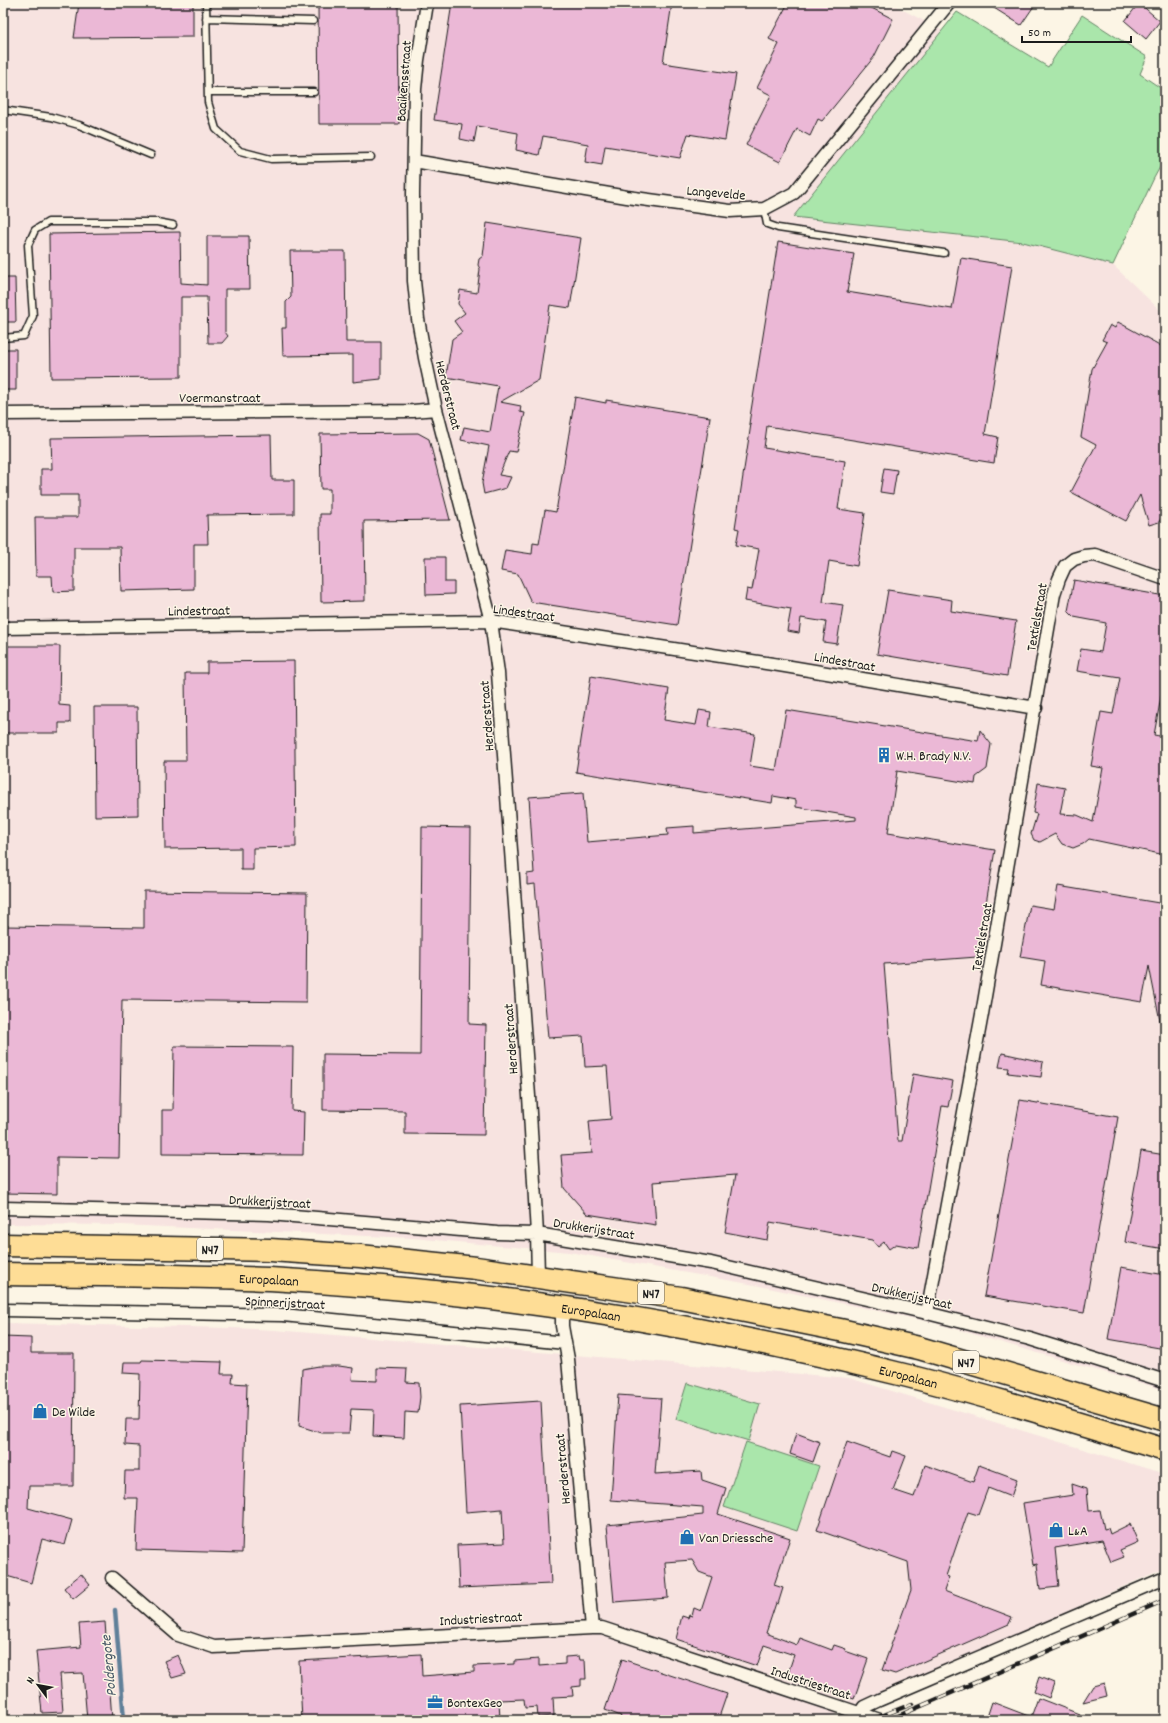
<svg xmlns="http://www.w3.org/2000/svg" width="1168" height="1723" viewBox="0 0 1168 1723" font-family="Dekko,sans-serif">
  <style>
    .built { fill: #f7e3e0 }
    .green { fill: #aae6ab; stroke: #638164 }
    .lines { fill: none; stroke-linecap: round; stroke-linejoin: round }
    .stream { stroke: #618099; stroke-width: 4.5 }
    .building { fill: #ebb8d6; stroke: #1c1c1c }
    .lane-casing { stroke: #1c1c1c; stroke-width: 9 }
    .street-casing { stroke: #1c1c1c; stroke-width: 15 }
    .highway-casing { stroke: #1c1c1c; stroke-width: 25 }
    .lane { stroke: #fcf5e5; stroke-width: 6 }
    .street { stroke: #fcf5e5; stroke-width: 12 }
    .highway { stroke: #fedd96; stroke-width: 22 }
    .rail-casing { stroke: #1c1c1c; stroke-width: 4.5 }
    .rail { stroke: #fcf5e5; stroke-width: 3; stroke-dasharray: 9; stroke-linecap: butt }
    .labels { text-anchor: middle; stroke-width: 3; stroke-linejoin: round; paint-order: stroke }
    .shield { fill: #fcf5e5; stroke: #5f5d58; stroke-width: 1 }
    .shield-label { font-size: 13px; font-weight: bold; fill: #1c1c1c }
    .street-label { font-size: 14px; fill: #1c1c1c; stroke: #fcf5e5 }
    .poi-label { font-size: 14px; fill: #1c1c1c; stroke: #fcf5e5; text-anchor: start }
    .water-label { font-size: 15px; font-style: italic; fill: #445665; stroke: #fcf5e5 }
  </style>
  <rect width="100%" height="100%" fill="#fcf5e5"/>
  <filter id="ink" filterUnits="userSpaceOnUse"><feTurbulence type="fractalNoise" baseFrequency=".025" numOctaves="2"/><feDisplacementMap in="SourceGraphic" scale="8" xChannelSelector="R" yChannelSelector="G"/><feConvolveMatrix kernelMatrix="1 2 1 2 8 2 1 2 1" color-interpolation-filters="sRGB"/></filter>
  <g filter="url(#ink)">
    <path class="built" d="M 3,3 L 890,3 L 943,31 L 793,217 L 1023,242 L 1113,265 L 1165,315 L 1165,1390 L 935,1323 L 755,1285 L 569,1252 L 413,1238 L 122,1225 L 3,1224 Z
      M 3,1323 L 232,1328 L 275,1330 L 849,1378 L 1165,1474 L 1165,1568 L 823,1720 L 3,1720 Z"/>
    <path class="green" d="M 957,12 L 1048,67 L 1082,15 L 1147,57 L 1140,74 L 1165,91 L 1165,158 L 1154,178 L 1113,265 L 1023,242 L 793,217 Z
      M 687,1383 L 760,1404 L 749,1441 L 676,1419 Z
      M 746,1442 L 819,1466 L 797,1531 L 724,1507 Z"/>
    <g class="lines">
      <path class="stream" d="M 115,1610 L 124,1720"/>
    </g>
    <path class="building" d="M 79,3 L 193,3 L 193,37 L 74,38 Z
      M 318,3 L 398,3 L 399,124 L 319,124 Z
      M 452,3 L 672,3 L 663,63 L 736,74 L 725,140 L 688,134 L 680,158 L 605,146 L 602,165 L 585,162 L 588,144 L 543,136 L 539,155 L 516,150 L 518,133 L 477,126 L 474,142 L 460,139 L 462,124 L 434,120 Z
      M 788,3 L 862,3 L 893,19 L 874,57 L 822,121 L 818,119 L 810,136 L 797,129 L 780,162 L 746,145 L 771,95 L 757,88 L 779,44 L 769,39 Z
      M 986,3 L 1036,3 L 1021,25 Z
      M 1139,3 L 1160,21 L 1146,39 L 1125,21 Z
      M 487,223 L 581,238 L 570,308 L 550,305 L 539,380 L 500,402 L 521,406 L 520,412 L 525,413 L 516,452 L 509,451 L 499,475 L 511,477 L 506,488 L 484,494 L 482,483 L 489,446 L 461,440 L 464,427 L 490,432 L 498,386 L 446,377 L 452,339 L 462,332 L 454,321 L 465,313 L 458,304 L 460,290 L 477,293 L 480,269 L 478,265 L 479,259 L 483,256 Z
      M 180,232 L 181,283 L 207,285 L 207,236 L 249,236 L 250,289 L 225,289 L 225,332 L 228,336 L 222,343 L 208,343 L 207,297 L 181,297 L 181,377 L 51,378 L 49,234 Z
      M 778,242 L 854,254 L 847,292 L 952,309 L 961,258 L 1012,266 L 985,434 L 998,437 L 994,463 L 767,426 L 764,448 L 845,461 L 838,509 L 865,513 L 857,566 L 829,561 L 823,602 L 843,605 L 837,644 L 823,642 L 826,622 L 801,618 L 799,633 L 787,631 L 791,609 L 745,601 L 747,589 L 752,590 L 759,549 L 736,545 L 739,529 L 735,528 L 751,424 L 749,424 L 750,417 Z
      M 290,251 L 345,251 L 346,342 L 381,342 L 381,379 L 353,382 L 353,355 L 283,356 L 282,328 L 286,328 L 286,302 L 291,297 Z
      M 3,278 L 15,278 L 16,322 L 3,322 Z
      M 1118,322 L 1165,348 L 1165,511 L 1159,522 L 1149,525 L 1140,495 L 1126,521 L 1071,492 L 1096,445 L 1081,437 L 1092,369 L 1107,342 L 1102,340 L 1110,325 L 1115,328 Z
      M 3,349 L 16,349 L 16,390 L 3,390 Z
      M 575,397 L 606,403 L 606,400 L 710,417 L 677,625 L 531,602 L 518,574 L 501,571 L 505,550 L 532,554 L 533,543 L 539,544 L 545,510 L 556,512 Z
      M 418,433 L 429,439 L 450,520 L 364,521 L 365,601 L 321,602 L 320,514 L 330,514 L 330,489 L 321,489 L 320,434 Z
      M 271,435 L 272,480 L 294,480 L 294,514 L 207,515 L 208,544 L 194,544 L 194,589 L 121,591 L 120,547 L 74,547 L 74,591 L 53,592 L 52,576 L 36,576 L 35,517 L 78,517 L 78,495 L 41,495 L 41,469 L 52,469 L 51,438 Z
      M 884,468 L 897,470 L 893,494 L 880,492 Z
      M 425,557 L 445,557 L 445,582 L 454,582 L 454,594 L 426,595 Z
      M 1074,580 L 1165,596 L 1165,686 L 1163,686 L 1154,735 L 1165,737 L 1165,855 L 1089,839 L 1083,844 L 1073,848 L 1062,844 L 1055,834 L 1040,842 L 1034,840 L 1031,834 L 1037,814 L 1033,813 L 1038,783 L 1065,788 L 1060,814 L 1077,815 L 1093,822 L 1103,768 L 1091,766 L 1101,712 L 1113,714 L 1120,678 L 1077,671 L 1081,649 L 1101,652 L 1106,623 L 1074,617 L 1068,611 Z
      M 888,590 L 952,600 L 951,611 L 1016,621 L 1007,676 L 877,654 Z
      M 3,646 L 60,646 L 59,705 L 70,706 L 70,723 L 59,723 L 59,733 L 3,733 Z
      M 294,661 L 296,847 L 253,848 L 253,870 L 241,870 L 241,848 L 165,849 L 164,761 L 186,761 L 185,673 L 207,673 L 207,662 Z
      M 591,676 L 669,689 L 664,720 L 696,725 L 699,710 L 711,712 L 709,727 L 755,734 L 750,766 L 776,770 L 786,710 L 978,741 L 980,730 L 991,744 L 987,769 L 976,777 L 975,784 L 897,771 L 888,833 L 995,850 L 977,957 L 884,964 L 898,1141 L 902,1141 L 913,1074 L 953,1081 L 948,1107 L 942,1106 L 918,1248 L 896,1244 L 889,1249 L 884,1242 L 878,1247 L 872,1240 L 770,1222 L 767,1240 L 725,1232 L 735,1175 L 653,1182 L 656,1225 L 587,1214 L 564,1188 L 561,1155 L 592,1153 L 589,1121 L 611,1119 L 607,1066 L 585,1067 L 583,1036 L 548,1038 L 535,884 L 527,885 L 527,874 L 534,873 L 529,797 L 583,793 L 587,842 L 668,835 L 667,828 L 694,826 L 694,833 L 856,820 L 856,817 L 796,807 L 796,800 L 773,796 L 772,803 L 576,772 Z
      M 94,707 L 137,707 L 138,815 L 95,816 Z
      M 422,827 L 471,828 L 469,1024 L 486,1025 L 484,1135 L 405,1134 L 405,1111 L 323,1110 L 323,1054 L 420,1055 Z
      M 1058,886 L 1165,904 L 1165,1020 L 1160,1021 L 1149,966 L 1142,1002 L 1041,985 L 1045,961 L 1020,957 L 1030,905 L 1054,909 Z
      M 144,891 L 307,893 L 306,1002 L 122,1000 L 119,1158 L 57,1157 L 57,1194 L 3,1193 L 3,926 L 144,928 Z
      M 174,1046 L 293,1047 L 292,1111 L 304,1112 L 303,1155 L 162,1154 L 162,1110 L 173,1110 Z
      M 1002,1053 L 1043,1062 L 1041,1077 L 1008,1073 L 1009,1068 L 999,1067 Z
      M 1020,1100 L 1118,1117 L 1084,1313 L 984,1296 Z
      M 1141,1151 L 1165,1155 L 1165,1249 L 1125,1242 Z
      M 1121,1267 L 1165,1275 L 1165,1349 L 1108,1339 Z
      M 3,1337 L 31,1338 L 31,1353 L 74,1353 L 73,1486 L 29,1486 L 28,1508 L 72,1520 L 65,1545 L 42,1539 L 31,1583 L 3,1575 Z
      M 142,1360 L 222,1362 L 221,1374 L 233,1374 L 232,1383 L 247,1384 L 242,1553 L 136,1550 L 138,1498 L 124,1498 L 125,1471 L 139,1471 L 139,1446 L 125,1445 L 126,1419 L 139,1419 L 140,1374 L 123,1373 L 124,1362 L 141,1362 Z
      M 319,1366 L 339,1366 L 353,1368 L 352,1380 L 377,1381 L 377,1368 L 407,1369 L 406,1382 L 419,1383 L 420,1397 L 418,1413 L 405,1412 L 404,1438 L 373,1436 L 374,1410 L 351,1409 L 349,1433 L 322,1433 L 299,1426 L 302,1369 Z
      M 618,1395 L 661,1398 L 655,1474 L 701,1471 L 702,1480 L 726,1488 L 718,1514 L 790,1538 L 774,1585 L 783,1588 L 778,1604 L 776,1603 L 766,1633 L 797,1645 L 800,1638 L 832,1650 L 834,1645 L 846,1649 L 845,1651 L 868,1659 L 854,1699 L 787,1676 L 794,1655 L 764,1645 L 757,1666 L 676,1639 L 682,1616 L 688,1618 L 689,1615 L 692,1616 L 694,1608 L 701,1611 L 712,1577 L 699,1572 L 692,1560 L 665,1562 L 668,1598 L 614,1602 L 607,1525 L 703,1515 L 703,1507 L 611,1500 Z
      M 541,1401 L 551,1584 L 459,1588 L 457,1545 L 504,1543 L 502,1509 L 466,1512 L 460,1406 Z
      M 796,1433 L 820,1442 L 813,1462 L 790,1454 Z
      M 847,1442 L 890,1457 L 892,1451 L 906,1456 L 893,1490 L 914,1497 L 925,1465 L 973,1482 L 979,1465 L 1017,1479 L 1011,1497 L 988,1488 L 978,1515 L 968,1512 L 946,1576 L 949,1577 L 944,1591 L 1012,1617 L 1009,1624 L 895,1674 L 882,1670 L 911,1590 L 908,1562 L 817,1530 Z
      M 1072,1484 L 1087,1489 L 1089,1511 L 1100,1510 L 1104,1529 L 1108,1528 L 1110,1534 L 1130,1524 L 1138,1542 L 1120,1550 L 1124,1557 L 1111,1562 L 1102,1540 L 1055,1548 L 1059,1587 L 1040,1589 L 1037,1564 L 1033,1565 L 1023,1503 L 1073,1495 Z
      M 81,1574 L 90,1585 L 73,1599 L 64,1588 Z
      M 105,1622 L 112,1720 L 87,1720 L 83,1673 L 60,1674 L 63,1712 L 42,1713 L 36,1651 L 81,1647 L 79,1624 Z
      M 421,1654 L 422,1676 L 474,1672 L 474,1666 L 514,1664 L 514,1661 L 539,1659 L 539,1666 L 565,1664 L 565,1657 L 579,1656 L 580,1660 L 585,1660 L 586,1679 L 581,1679 L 581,1686 L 572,1687 L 573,1696 L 553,1697 L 554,1716 L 538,1717 L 537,1707 L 525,1708 L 524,1699 L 499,1700 L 500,1720 L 302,1720 L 299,1661 Z
      M 178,1655 L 186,1674 L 172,1678 L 164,1661 Z
      M 622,1659 L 727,1694 L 718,1720 L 619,1720 L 621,1716 L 605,1710 Z
      M 1039,1677 L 1054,1683 L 1049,1698 L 1034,1692 Z
      M 1104,1683 L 1107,1696 L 1083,1702 L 1093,1686 Z
      M 1038,1698 L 1092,1719 L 1092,1720 L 986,1720 L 992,1702 L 1031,1717 Z"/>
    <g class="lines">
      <g class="lane-casing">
        <path id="lane" d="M 206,3 L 208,102 L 216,129 L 240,151 L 271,159 L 371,157
          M 206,18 L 313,21
          M 208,92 L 314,92
          M 3,110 L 51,117 L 79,125 L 151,155
          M 764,209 L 767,224 L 778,228 L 944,253
          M 3,338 L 24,336 L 33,316 L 28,245 L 35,230 L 48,222 L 157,222 L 173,225"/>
      </g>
      <g class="street-casing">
        <path id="street" d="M 427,3 L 418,60 L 415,89 L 413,194 L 414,281 L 418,319 L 425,358 L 436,409 L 491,621 L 498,673 L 529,1096 L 537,1234 L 538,1276
          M 414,161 L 627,197 L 730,211 L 764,209 L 794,193 L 949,3
          M 3,414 L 413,411 L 436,409
          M 3,628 L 491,621 L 779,665 L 1036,708
          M 3,1208 L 269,1214 L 497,1233 L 537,1234 L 711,1263 L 927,1313 L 1030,1339 L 1165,1381
          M 562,1308 L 562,1326 L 568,1359 L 592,1628
          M 3,1310 L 283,1315 L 565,1343
          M 927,1313 L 982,1014 L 1054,594 L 1059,579 L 1065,566 L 1074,559 L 1084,556 L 1095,555 L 1165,579
          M 112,1578 L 178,1635 L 214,1647 L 592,1628 L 602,1628 L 880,1720
          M 860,1713 L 864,1707 L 879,1700 L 1165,1578"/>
      </g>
      <g class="highway-casing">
        <g id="highway">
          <path d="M 3,1245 L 270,1250 L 360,1256 L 476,1268 L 681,1298 L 840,1330 L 919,1348 L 1165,1420"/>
          <path id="s1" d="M 3,1274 C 92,1275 181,1275 270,1279 C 341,1283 412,1289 483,1297 C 626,1314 769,1341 908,1376 C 995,1398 1080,1424 1165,1450"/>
        </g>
      </g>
      <use href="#lane" class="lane"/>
      <use href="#street" class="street"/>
      <use href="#highway" class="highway"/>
      <g class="rail-casing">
        <path id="rail" d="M 871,1720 L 912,1704
          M 889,1720 L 1165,1600"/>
      </g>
      <use href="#rail" class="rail"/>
    </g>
  </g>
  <defs>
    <g id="building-bare" transform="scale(1.2)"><path d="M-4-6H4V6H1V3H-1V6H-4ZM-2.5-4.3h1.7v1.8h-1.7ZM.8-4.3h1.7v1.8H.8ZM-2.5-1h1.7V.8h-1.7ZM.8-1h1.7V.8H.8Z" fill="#1f6fb2" stroke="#fcf5e5" stroke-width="2.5" paint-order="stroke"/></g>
    <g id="shop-bare" transform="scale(1.2)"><path d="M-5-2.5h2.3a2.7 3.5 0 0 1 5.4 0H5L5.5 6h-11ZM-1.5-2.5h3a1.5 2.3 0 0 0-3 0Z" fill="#1f6fb2" stroke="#fcf5e5" stroke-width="2.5" paint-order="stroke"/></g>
    <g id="office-bare" transform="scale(1.2)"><path d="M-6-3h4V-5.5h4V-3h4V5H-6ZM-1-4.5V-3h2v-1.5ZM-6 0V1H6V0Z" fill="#1f6fb2" stroke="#fcf5e5" stroke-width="2.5" paint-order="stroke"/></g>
  </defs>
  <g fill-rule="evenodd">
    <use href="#building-bare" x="884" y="755"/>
    <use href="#shop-bare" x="40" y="1411"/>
    <use href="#shop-bare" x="1056" y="1530"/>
    <use href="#shop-bare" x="687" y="1537"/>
    <use href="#office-bare" x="435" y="1702"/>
  </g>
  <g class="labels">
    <g class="shield">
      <rect x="197" y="1238" width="26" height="22" rx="3"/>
      <rect x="638" y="1282" width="26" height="22" rx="3"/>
      <rect x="953" y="1351" width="26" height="22" rx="3"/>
    </g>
    <g class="shield-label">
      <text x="210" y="1254">N47</text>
      <text x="651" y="1298">N47</text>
      <text x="966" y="1367">N47</text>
    </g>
    <g class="street-label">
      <text transform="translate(403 81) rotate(-86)" y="5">Baaikensstraat</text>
      <text transform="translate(716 192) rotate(5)" y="5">Langevelde</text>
      <text transform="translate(449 395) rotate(76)" y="5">Herderstraat</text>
      <text x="220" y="402">Voermanstraat</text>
      <text transform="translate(199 610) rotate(-1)" y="5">Lindestraat</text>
      <text transform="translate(524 612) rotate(8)" y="5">Lindestraat</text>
      <text transform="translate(1036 617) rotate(-80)" y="5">Textielstraat</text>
      <text transform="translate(845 661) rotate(10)" y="5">Lindestraat</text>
      <text transform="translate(486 716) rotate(-94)" y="5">Herderstraat</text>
      <text transform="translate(981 937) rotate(-80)" y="5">Textielstraat</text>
      <text transform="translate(510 1039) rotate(-94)" y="5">Herderstraat</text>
      <text transform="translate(270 1201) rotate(3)" y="5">Drukkerijstraat</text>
      <text transform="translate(594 1228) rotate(9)" y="5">Drukkerijstraat</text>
      <text dy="5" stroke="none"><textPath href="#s1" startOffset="266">Europalaan</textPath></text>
      <text transform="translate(912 1295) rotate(13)" y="5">Drukkerijstraat</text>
      <text transform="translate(285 1302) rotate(3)" y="5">Spinnerijstraat</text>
      <text dy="5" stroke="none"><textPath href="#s1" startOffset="590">Europalaan</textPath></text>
      <text dy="5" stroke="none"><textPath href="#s1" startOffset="914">Europalaan</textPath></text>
      <text transform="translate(562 1469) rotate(-95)" y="5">Herderstraat</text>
      <text transform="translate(481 1618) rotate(-3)" y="5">Industriestraat</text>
      <text transform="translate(811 1682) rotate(18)" y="5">Industriestraat</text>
    </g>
    <g class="poi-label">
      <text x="896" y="760">W.H. Brady N.V.</text>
      <text x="52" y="1416">De Wilde</text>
      <text x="1068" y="1535">L&amp;A</text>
      <text x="699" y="1542">Van Driessche</text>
      <text x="447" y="1707">BontexGeo</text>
    </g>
    <g class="water-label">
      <text transform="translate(108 1666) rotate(-95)" y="5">Poldergote</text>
    </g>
  </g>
  <rect width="1168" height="1723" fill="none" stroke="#fcf5e5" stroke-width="16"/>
  <rect x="8" y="8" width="1152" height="1707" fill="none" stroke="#1c1c1c" stroke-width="1.5" filter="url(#ink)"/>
  <g transform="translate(38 1685) rotate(302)" stroke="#fcf5e5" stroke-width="3" paint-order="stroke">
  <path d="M0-3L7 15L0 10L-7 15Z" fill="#1c1c1c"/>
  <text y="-6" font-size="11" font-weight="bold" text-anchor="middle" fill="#1c1c1c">N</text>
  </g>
  <path d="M1022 36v6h109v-6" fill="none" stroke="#1c1c1c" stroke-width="2"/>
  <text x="1028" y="36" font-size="12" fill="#1c1c1c" stroke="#fcf5e5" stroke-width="3" paint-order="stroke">50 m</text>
</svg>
